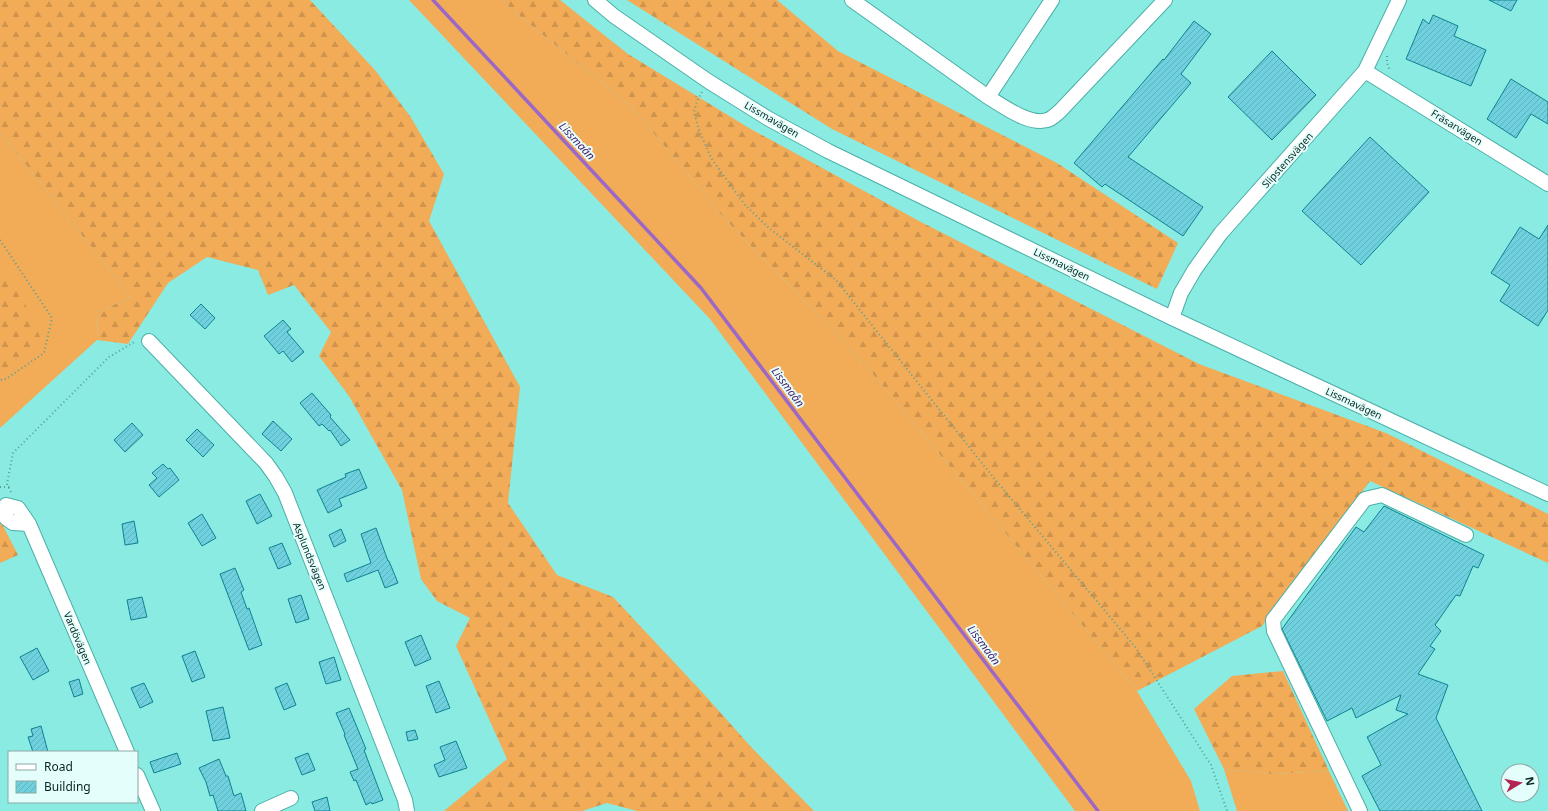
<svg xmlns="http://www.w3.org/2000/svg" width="1548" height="811" viewBox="0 0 1548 811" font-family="'Noto Sans',sans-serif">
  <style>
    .grass { fill: #f2ab57 }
    .forest { fill: url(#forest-firs) }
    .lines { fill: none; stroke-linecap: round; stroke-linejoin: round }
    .stream { stroke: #9c68c7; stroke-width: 3.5 }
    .building { fill: url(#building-hatch); stroke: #0f8290 }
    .minor-casing { stroke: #4cafa7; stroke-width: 16 }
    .path { stroke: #579f98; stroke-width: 2; stroke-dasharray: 1 3; stroke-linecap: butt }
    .minor { stroke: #fff; stroke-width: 14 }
    .labels { text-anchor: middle; stroke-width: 4; stroke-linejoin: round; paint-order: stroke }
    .street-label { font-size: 10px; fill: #062624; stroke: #e4fefb }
    .water-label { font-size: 11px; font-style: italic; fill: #4a146c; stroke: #e4fefb }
  </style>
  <defs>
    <pattern id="forest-firs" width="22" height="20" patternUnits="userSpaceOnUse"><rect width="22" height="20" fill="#f2ab57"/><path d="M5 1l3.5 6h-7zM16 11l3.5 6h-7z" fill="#ce934c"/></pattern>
    <pattern id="building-hatch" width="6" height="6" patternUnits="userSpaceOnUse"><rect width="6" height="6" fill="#6fd0de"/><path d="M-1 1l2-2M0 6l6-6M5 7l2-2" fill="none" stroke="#5fb2be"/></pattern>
  </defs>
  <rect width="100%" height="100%" fill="#8aebe2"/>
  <path class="grass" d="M 409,0 L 503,0 L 510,8 L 633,108 L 724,218 L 863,362 L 1137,691 L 1191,781 L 1200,811 L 1075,811 L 710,319 Z
    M 0,132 L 131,297 L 98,312 L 97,340 L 0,428 Z
    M 1224,769 L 1273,774 L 1329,771 L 1348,811 L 1237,811 Z"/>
  <path class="forest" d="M 0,0 L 310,0 L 375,70 L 410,116 L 444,174 L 429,221 L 520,387 L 508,503 L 557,575 L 613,597 L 701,691 L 752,748 L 814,811 L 637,811 L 607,803 L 582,811 L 444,811 L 507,759 L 456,646 L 470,618 L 437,601 L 421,579 L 402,490 L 349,396 L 319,356 L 331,332 L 294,285 L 268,295 L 258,270 L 207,257 L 168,283 L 128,344 L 97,340 L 98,312 L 131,297 L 0,132 Z
    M 503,0 L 560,0 L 628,54 L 749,128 L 919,221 L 1199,364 L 1386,433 L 1548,514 L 1548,563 L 1370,481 L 1262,626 L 1137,691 L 863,362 L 724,218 L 633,108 L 510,8 Z
    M 627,0 L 777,0 L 838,51 L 1057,163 L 1178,243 L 1157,289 L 832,129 Z
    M 0,267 L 18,288 L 42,341 L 23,366 L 0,377 Z
    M 0,520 L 18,555 L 0,563 Z
    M 1283,671 L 1329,771 L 1273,774 L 1224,769 L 1194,709 L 1232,676 Z"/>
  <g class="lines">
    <path class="stream" d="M 433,0 L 701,288 L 1098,811"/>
  </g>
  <path class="building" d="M 1489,0 L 1517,0 L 1511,11 Z
    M 1433,15 L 1458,26 L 1454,36 L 1486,50 L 1471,86 L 1406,59 L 1423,19 L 1429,24 Z
    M 1194,21 L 1211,34 L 1181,74 L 1191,83 L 1128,157 L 1203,207 L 1183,236 L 1105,184 L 1102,187 L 1074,163 L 1163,59 L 1164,60 Z
    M 1272,51 L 1316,95 L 1272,140 L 1228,97 Z
    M 1511,79 L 1548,102 L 1548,124 L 1531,114 L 1516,138 L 1487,119 Z
    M 1370,137 L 1429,192 L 1361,265 L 1302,211 Z
    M 1548,225 L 1548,310 L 1538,326 L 1500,301 L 1510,285 L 1491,273 L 1520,227 L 1539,239 Z
    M 201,304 L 215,318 L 205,329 L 190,315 Z
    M 283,320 L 291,329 L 287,332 L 304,352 L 292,362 L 283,351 L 279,354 L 264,336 Z
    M 312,393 L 331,415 L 330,417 L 350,440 L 341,446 L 330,430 L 329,431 L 322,424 L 319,426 L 300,403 Z
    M 273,421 L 292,439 L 281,451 L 262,434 Z
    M 132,423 L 143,435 L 125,452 L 114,440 Z
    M 197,429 L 214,445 L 203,457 L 186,440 Z
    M 163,464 L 168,469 L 170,468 L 179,480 L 159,497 L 149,485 L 157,478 L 152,473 Z
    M 359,469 L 367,488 L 339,499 L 342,506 L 328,513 L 317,490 L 346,477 L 345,474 Z
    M 260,494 L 272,516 L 257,524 L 246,501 Z
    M 1384,506 L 1484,555 L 1478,568 L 1473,566 L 1460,596 L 1456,595 L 1435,625 L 1441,631 L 1430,646 L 1435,649 L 1418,674 L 1448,685 L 1436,718 L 1482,811 L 1380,811 L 1362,776 L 1381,765 L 1367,737 L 1408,714 L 1396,710 L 1401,695 L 1356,718 L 1352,708 L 1327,721 L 1282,629 L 1356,527 L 1364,532 Z
    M 202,514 L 216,538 L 202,546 L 188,523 Z
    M 134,521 L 138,543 L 125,545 L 122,524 Z
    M 376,528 L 388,561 L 389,561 L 398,583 L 385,588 L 378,570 L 347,582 L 344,574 L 371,563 L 361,534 Z
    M 341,529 L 346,541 L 334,547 L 329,535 Z
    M 282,543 L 291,564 L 278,569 L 269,548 Z
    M 235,568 L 244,590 L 241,592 L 247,609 L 249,608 L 262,645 L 249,650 L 220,574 Z
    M 301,595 L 309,619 L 296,623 L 288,599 Z
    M 142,597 L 147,617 L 131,620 L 127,600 Z
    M 421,635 L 431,659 L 415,666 L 405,642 Z
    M 37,648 L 49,671 L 33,680 L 20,657 Z
    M 195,651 L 205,677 L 192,682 L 182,656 Z
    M 334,657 L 341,680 L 326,684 L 319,662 Z
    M 79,679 L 83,694 L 74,697 L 69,682 Z
    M 439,681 L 450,708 L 436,713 L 426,686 Z
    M 144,683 L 153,702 L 140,708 L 131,688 Z
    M 287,683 L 296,705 L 284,710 L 275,688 Z
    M 223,707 L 230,738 L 213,741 L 206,711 Z
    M 349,708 L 366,749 L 364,750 L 383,800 L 372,804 L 371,802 L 366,805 L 356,780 L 354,781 L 350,772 L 358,769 L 344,735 L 345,734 L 336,713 Z
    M 41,726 L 48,752 L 33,752 L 28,737 L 33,736 L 31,729 Z
    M 415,730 L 418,739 L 408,741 L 406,732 Z
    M 456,741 L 467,768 L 439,777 L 434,765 L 445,760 L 440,747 Z
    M 177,753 L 181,764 L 154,773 L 150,762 Z
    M 308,753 L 315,770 L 302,775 L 295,758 Z
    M 219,759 L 226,776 L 228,776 L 234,796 L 241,793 L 246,811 L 218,811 L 213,795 L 210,796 L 206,782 L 199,768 Z
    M 327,797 L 330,811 L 315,811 L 312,802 Z"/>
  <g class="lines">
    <g class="minor-casing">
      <path id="minor" d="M 595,0 L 614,16 L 708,81 L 769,119 L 828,151 L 1172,318 L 1548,494
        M 852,0 L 988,97 L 1052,0
        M 1365,71 L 1548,184
        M 988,97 C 1003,106 1032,128 1050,119 C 1053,117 1057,114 1060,111 L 1165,0
        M 1172,318 L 1181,293 L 1195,269 L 1221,233 L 1365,71 L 1399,0
        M 149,341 L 266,463 L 276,477 L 285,493 L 405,800 L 407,811
        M 29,524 L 13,523 L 6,518 L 6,505 L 18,508 L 29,524 L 127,752
        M 137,775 L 153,811
        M 262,811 L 291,798
        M 1360,811 L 1274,631 L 1273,620 L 1365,499 L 1382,495 L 1466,535"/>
    </g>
    <path class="path" d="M 1387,56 L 1387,63 L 1390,71
      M 702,92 L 697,101 L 694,112 L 699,130 L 711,158 L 745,205 L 769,228 L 836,280 L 993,477 L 1136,648 L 1211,765 L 1227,811
      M 0,240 L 52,318 L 44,353 L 6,379 L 0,380
      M 0,487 L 9,487
      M 11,492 L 7,484 L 13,453 L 109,357 L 136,341"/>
    <use href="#minor" class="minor"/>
  </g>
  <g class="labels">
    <g class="street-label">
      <text transform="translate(772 119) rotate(30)" y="4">Lissmavägen</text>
      <text transform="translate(1457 127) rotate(32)" y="4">Fräsarvägen</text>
      <text transform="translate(1287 160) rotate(-48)" y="4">Slipstensvägen</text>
      <text transform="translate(1062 264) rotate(26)" y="4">Lissmavägen</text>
      <text transform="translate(1354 403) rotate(25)" y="4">Lissmavägen</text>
      <text transform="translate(310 556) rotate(68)" y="4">Asplundsvägen</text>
      <text transform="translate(78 638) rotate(67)" y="4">Vardövägen</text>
    </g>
    <g class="water-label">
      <text transform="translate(577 141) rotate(47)" y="4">Lissmaån</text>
      <text transform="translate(788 387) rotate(53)" y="4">Lissmaån</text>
      <text transform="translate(984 645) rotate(53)" y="4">Lissmaån</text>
    </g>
  </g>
  <rect x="8" y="751" width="130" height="52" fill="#e4fefb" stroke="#8ba8a5"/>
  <rect x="16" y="764" width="20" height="6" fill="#ffffff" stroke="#8ba8a5"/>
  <text x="44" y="771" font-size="12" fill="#062624">Road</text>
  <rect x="16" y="781" width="20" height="12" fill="url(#building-hatch)" stroke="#8ba8a5"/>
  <text x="44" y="791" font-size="12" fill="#062624">Building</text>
  <g transform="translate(1520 783) rotate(80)"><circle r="19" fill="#e4fefb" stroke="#8ba8a5"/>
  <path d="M0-3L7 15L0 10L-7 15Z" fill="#b42452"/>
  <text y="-6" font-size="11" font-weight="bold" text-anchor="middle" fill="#062624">N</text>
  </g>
</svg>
